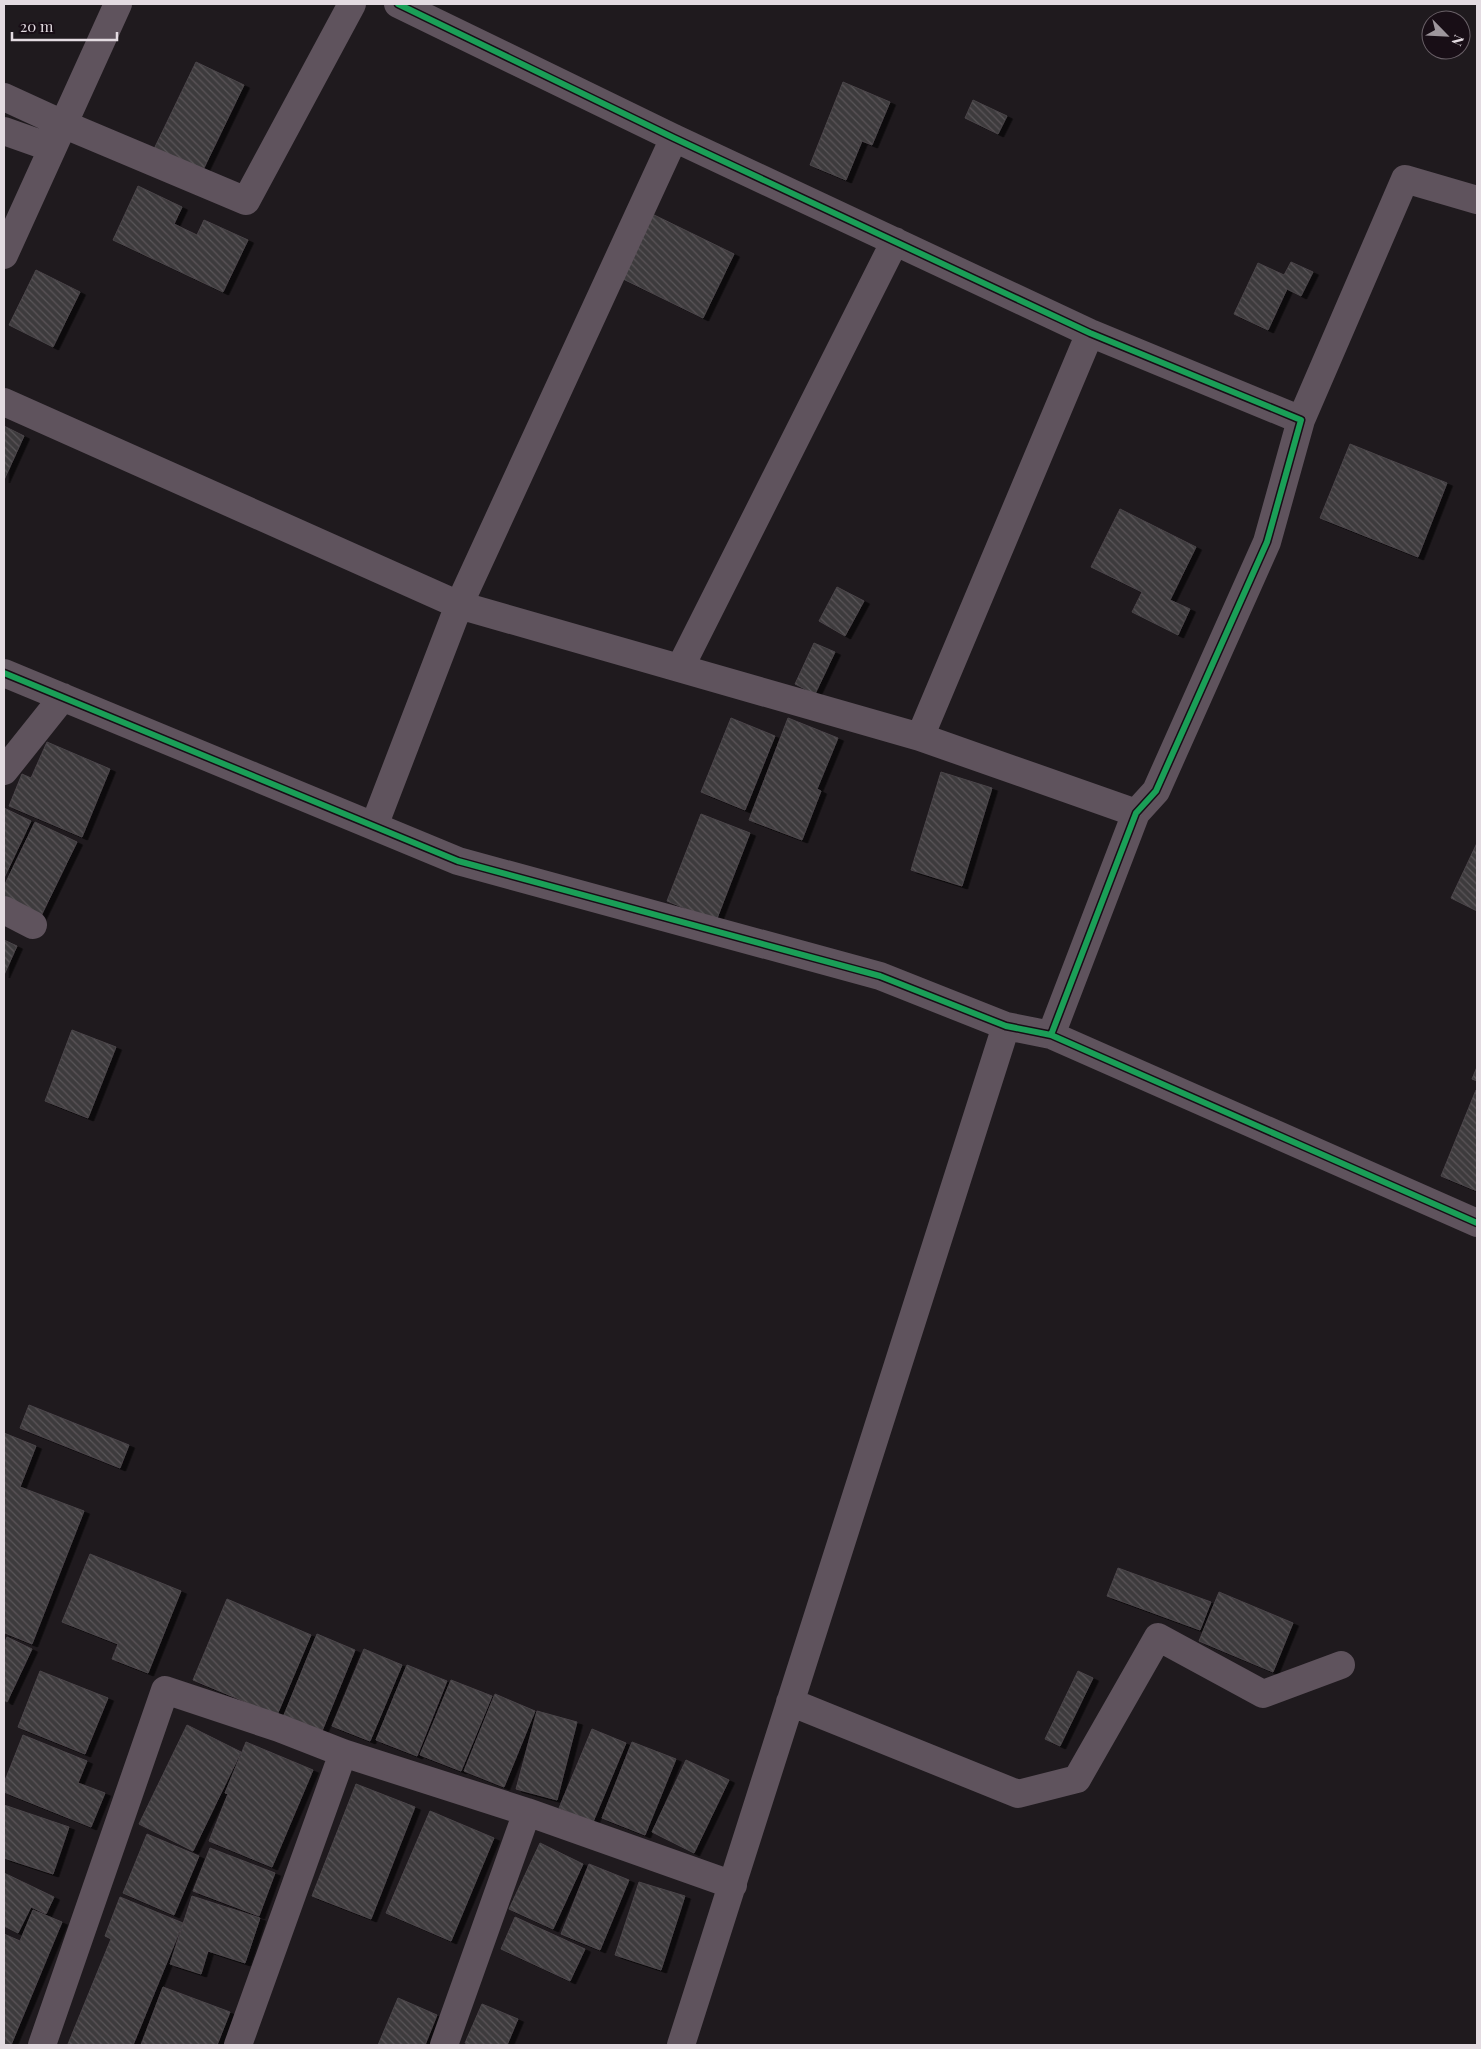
<svg xmlns="http://www.w3.org/2000/svg" width="1481" height="2049" viewBox="0 0 1481 2049" font-family="'Playfair Display',serif">
  <style>
    .building { fill: url(#building-back-hatch); stroke: #4a4549; filter: url(#shadow) }
    .lines { fill: none; stroke-linecap: round; stroke-linejoin: round }
    .street { stroke: #5f535d; stroke-width: 28 }
    .cycleway-casing { stroke: #180e16; stroke-width: 9 }
    .cycleway { stroke: #1a9f57; stroke-width: 6 }
  </style>
  <defs>
    <pattern id="building-back-hatch" width="6" height="6" patternUnits="userSpaceOnUse" patternTransform="scale(1.25)"><rect width="6" height="6" fill="#3e3a3d"/><path d="M-1 5l2 2M0 0l6 6M5-1l2 2" fill="none" stroke="#5a5659"/></pattern>
    <filter id="shadow"><feDropShadow dx="5.5" dy="3" stdDeviation="0" flood-color="#0009"/></filter>
  </defs>
  <rect width="100%" height="100%" fill="#1f1a1e"/>
  <path class="building" d="M 196,62 L 244,85 L 202,172 L 154,149 Z
    M 843,82 L 890,102 L 872,145 L 862,141 L 846,180 L 810,165 Z
    M 973,100 L 1007,116 L 998,134 L 965,118 Z
    M 138,186 L 182,207 L 174,224 L 197,235 L 204,220 L 248,240 L 223,292 L 113,240 Z
    M 648,212 L 734,254 L 703,318 L 617,276 Z
    M 1291,262 L 1313,272 L 1301,296 L 1287,289 L 1268,330 L 1234,314 L 1258,263 L 1284,275 Z
    M 36,270 L 80,292 L 53,347 L 9,325 Z
    M 4,426 L 24,436 L 4,480 Z
    M 1350,444 L 1447,483 L 1418,557 L 1320,518 Z
    M 1120,509 L 1196,547 L 1170,600 L 1190,609 L 1178,635 L 1132,612 L 1142,592 L 1091,567 Z
    M 837,587 L 864,601 L 845,636 L 819,621 Z
    M 814,643 L 835,652 L 815,694 L 795,684 Z
    M 731,718 L 775,736 L 745,810 L 701,792 Z
    M 788,718 L 838,738 L 817,789 L 821,791 L 802,840 L 749,820 Z
    M 47,742 L 110,769 L 82,837 L 9,806 L 22,774 L 31,778 Z
    M 941,772 L 992,788 L 962,886 L 911,870 Z
    M 4,808 L 31,821 L 4,878 Z
    M 701,814 L 750,833 L 716,921 L 667,901 Z
    M 35,822 L 77,842 L 40,918 L 4,901 L 4,886 Z
    M 1477,843 L 1477,911 L 1451,898 Z
    M 4,940 L 17,946 L 4,975 Z
    M 72,1030 L 116,1047 L 88,1118 L 45,1101 Z
    M 1477,1067 L 1477,1081 L 1472,1079 Z
    M 1476,1090 L 1477,1090 L 1477,1191 L 1441,1176 Z
    M 29,1405 L 129,1445 L 120,1468 L 20,1428 Z
    M 4,1433 L 36,1446 L 20,1487 L 84,1511 L 32,1644 L 5,1633 L 4,1636 Z
    M 90,1554 L 181,1591 L 148,1673 L 112,1659 L 118,1644 L 62,1622 Z
    M 1118,1568 L 1211,1602 L 1200,1630 L 1107,1596 Z
    M 1219,1592 L 1293,1623 L 1273,1672 L 1199,1641 Z
    M 227,1599 L 311,1635 L 277,1715 L 193,1680 Z
    M 317,1634 L 355,1650 L 322,1731 L 284,1715 Z
    M 7,1637 L 32,1649 L 7,1702 L 4,1700 L 4,1644 Z
    M 364,1649 L 402,1665 L 370,1741 L 332,1726 Z
    M 407,1665 L 447,1681 L 417,1756 L 376,1740 Z
    M 40,1671 L 108,1698 L 85,1754 L 18,1727 Z
    M 1078,1671 L 1093,1678 L 1060,1746 L 1045,1739 Z
    M 451,1680 L 492,1696 L 461,1771 L 420,1755 Z
    M 495,1694 L 535,1711 L 504,1787 L 464,1771 Z
    M 537,1711 L 577,1722 L 557,1800 L 516,1789 Z
    M 187,1725 L 241,1752 L 193,1851 L 139,1824 Z
    M 592,1729 L 626,1743 L 593,1822 L 559,1808 Z
    M 23,1735 L 87,1761 L 78,1783 L 105,1793 L 91,1827 L 4,1792 L 4,1783 Z
    M 246,1742 L 313,1770 L 272,1867 L 209,1841 L 228,1794 L 225,1793 Z
    M 632,1742 L 676,1759 L 645,1835 L 602,1818 Z
    M 686,1760 L 729,1780 L 694,1853 L 652,1832 Z
    M 356,1784 L 415,1807 L 371,1919 L 312,1896 Z
    M 4,1805 L 69,1827 L 53,1874 L 4,1858 Z
    M 430,1811 L 494,1838 L 451,1941 L 386,1913 Z
    M 147,1834 L 199,1856 L 174,1915 L 123,1893 Z
    M 540,1843 L 583,1864 L 553,1929 L 509,1909 Z
    M 210,1848 L 275,1873 L 259,1916 L 193,1891 Z
    M 589,1864 L 629,1880 L 600,1950 L 561,1934 Z
    M 4,1873 L 54,1897 L 46,1914 L 31,1907 L 18,1933 L 4,1926 Z
    M 639,1882 L 685,1896 L 661,1970 L 615,1955 Z
    M 192,1896 L 260,1918 L 245,1963 L 208,1951 L 201,1974 L 170,1964 Z
    M 120,1897 L 183,1923 L 133,2045 L 72,2045 L 68,2044 L 111,1939 L 105,1936 Z
    M 33,1910 L 62,1922 L 11,2045 L 4,2045 L 4,1934 L 20,1941 Z
    M 515,1917 L 585,1949 L 570,1981 L 501,1949 Z
    M 163,1987 L 230,2012 L 217,2045 L 141,2045 Z
    M 398,1998 L 437,2015 L 425,2045 L 378,2045 Z
    M 482,2004 L 518,2019 L 507,2045 L 471,2045 L 465,2043 Z"/>
  <g class="lines">
    <path class="street" d="M 398,4 L 674,138 L 1090,333 L 1301,420 L 1267,542 L 1156,791 L 1136,813 L 1051,1035
      M 4,97 L 63,124 L 246,201 L 352,4
      M 4,131 L 52,148
      M 4,255 L 118,4
      M 4,402 L 459,605 L 920,737 L 1136,813
      M 1301,420 L 1405,179 L 1477,200
      M 680,668 L 895,241
      M 4,673 L 458,861 L 880,976 L 1006,1026 L 1051,1035 L 1477,1223
      M 920,737 L 1090,333
      M 4,771 L 63,697
      M 374,826 L 459,605 L 674,138
      M 4,910 L 33,925
      M 790,1702 L 1018,1794 L 1077,1779 L 1158,1637 L 1263,1694 L 1341,1665
      M 42,2045 L 165,1690 L 279,1728 L 343,1753 L 527,1812 L 733,1885
      M 238,2045 L 343,1753
      M 444,2045 L 527,1812
      M 681,2045 L 1006,1026"/>
    <g class="cycleway-casing">
      <path id="cycleway" d="M 398,4 L 674,138 L 1090,333 L 1301,420 L 1267,542 L 1156,791 L 1136,813 L 1051,1035
        M 4,673 L 458,861 L 880,976 L 1006,1026 L 1051,1035 L 1477,1223"/>
    </g>
    <use href="#cycleway" class="cycleway"/>
  </g>
  <rect width="1481" height="2049" fill="none" stroke="#e3dbe1" stroke-width="10"/>
  <g transform="translate(1446 35) rotate(114)"><circle r="24" fill="#180e16" stroke="#696067"/>
  <path d="M0-4L9 19L0 12L-9 19Z" fill="#9e979d"/>
  <text y="-8" font-size="14" font-weight="bold" text-anchor="middle" fill="#e3dbe1">N</text>
  </g>
  <path d="M12 32v8h105v-8" fill="none" stroke="#e3dbe1" stroke-width="2.5"/>
  <text x="20" y="32" font-size="15" fill="#e3dbe1" stroke="#180e16" stroke-width="4" paint-order="stroke">20 m</text>
</svg>
